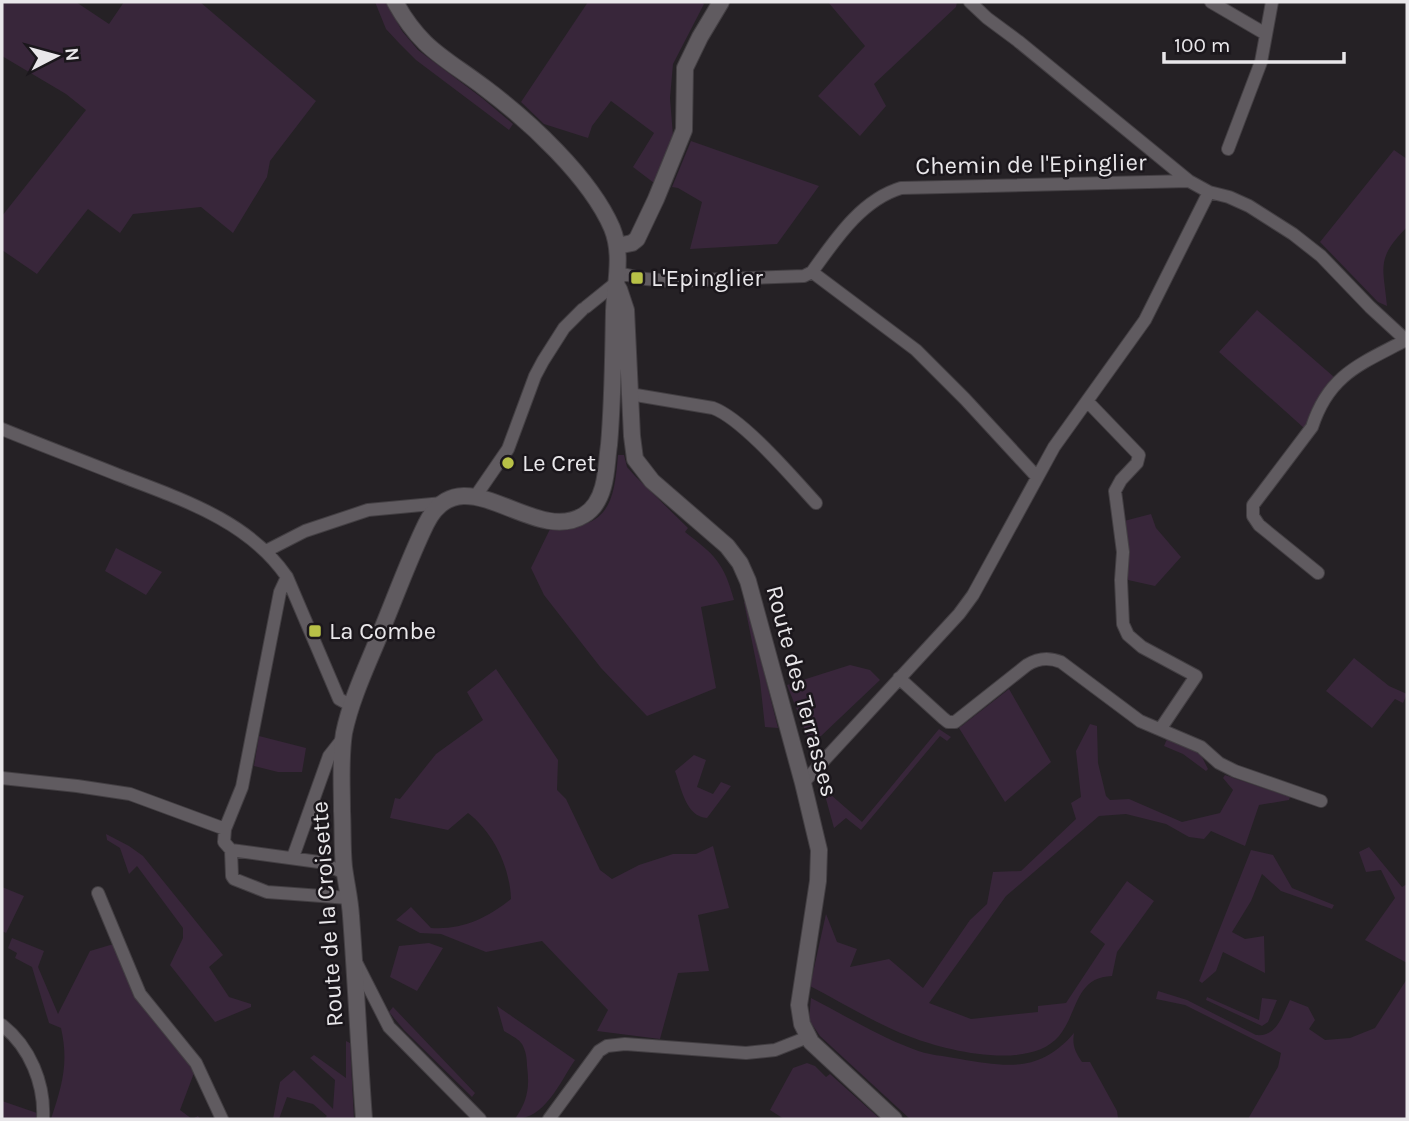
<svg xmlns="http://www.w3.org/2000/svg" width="1409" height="1121" viewBox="0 0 1409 1121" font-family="Karla,sans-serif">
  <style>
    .green { fill: #38263a }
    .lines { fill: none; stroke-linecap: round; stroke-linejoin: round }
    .minor-casing { stroke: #433f43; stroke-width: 14 }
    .tertiary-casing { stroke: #433f43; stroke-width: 18 }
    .minor { stroke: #605b60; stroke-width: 12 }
    .tertiary { stroke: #605b60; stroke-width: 16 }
    .poi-dot { fill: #b8c147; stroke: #1b171c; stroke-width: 2.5 }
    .labels { text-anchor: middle; stroke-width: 5; stroke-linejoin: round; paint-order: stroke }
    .street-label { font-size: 24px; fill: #e9e7ea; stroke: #1b171c }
    .poi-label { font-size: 24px; fill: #e9e7ea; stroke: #1b171c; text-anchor: start }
  </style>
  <rect width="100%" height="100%" fill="#252125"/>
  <path class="green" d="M 2,2 L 76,2 L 109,24 L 124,2 L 200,2 L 316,101 L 270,161 L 267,177 L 233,233 L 201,207 L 133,214 L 120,233 L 88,209 L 37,274 L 2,250 L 2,216 L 86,110 L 66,94 L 2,56 Z
    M 375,2 L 386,2 L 402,31 L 418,50 L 482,98 L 513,124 L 509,130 L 416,60 L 399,43 L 386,29 Z
    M 588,2 L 701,2 L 704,4 L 673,64 L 670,98 L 673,136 L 654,183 L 633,167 L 654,133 L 611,101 L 592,126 L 588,138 L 544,124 L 521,102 Z
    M 828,2 L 957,2 L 956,7 L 874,84 L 886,106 L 860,136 L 818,96 L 865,46 Z
    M 691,141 L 819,186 L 777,244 L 690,249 L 702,202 L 678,188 L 672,187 Z
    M 1394,150 L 1407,159 L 1407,227 C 1376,259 1383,265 1387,306 L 1378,302 L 1320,242 Z
    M 1257,310 L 1334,377 L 1304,428 L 1219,352 Z
    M 618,455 L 624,455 L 627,467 L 635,476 L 688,528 L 685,532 C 715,555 724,563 734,600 L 701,607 L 716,688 L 647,716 L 601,668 L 544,595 L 531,568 L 550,529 C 607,528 614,507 618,455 Z
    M 1151,514 L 1156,528 L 1181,557 L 1155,586 L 1128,580 L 1128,551 L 1124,521 Z
    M 116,548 L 162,572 L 146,595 L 105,571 Z
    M 744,602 L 746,602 L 778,728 L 765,727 L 760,681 Z
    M 1354,658 L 1389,686 L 1407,694 L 1403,703 L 1395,699 L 1372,728 L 1326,691 Z
    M 850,665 L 870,670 L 880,680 L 821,736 L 808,738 L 787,685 Z
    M 496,669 L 558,760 L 557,790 L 566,799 L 600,870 L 612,879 L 639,865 L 673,854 L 696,854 L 713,846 L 729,908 L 698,915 L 709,971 L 678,973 L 660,1039 L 597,1031 L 608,1010 L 542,941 L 486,952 L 441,934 L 420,933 L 396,920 L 411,907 L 431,928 C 463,930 487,918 511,899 C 510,867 493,832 468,813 L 448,830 L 390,818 L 395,798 L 400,799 L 436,754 L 483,720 L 467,692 Z
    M 1009,689 L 1051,762 L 1005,802 L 959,728 Z
    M 1090,724 L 1097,726 L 1098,763 L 1106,796 L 1110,800 L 1129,799 L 1182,822 L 1220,813 L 1233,790 L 1223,778 L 1225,775 L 1290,797 L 1289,800 L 1259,805 L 1245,846 L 1211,831 L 1204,839 L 1189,837 L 1166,824 L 1126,814 L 1099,816 L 1006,896 L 929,1003 L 971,1019 L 1038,1012 L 1038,1006 L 1066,1003 L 1105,944 L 1090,932 L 1127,881 L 1154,901 L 1117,952 L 1112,976 C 1075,977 1078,1013 1059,1036 C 1030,1071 947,1051 911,1037 C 876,1024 843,1003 810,986 L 826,914 L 837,942 L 857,949 L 850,967 L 889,959 L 923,988 L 970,920 L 987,904 L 993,872 L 1021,871 L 1076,819 L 1071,803 L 1081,797 L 1076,751 Z
    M 939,729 L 951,737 L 947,741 L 940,736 L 861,830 L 846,818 L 834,828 L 823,788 L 862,822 Z
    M 259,736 L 306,748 L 302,772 L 278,772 L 254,766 Z
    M 1167,739 L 1194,750 L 1201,755 L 1208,769 L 1206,771 L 1183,754 L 1164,746 Z
    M 694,755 L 706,760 L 697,787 L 713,794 L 721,782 L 731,786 L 707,818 C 686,817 681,787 675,771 Z
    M 106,834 L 129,846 L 143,856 L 223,955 L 209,967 L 229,997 L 251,1004 L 251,1007 L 215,1022 L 170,965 L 183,938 L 183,928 L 137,866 L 129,874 L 120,848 L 107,840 Z
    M 1369,847 L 1402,887 L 1407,884 L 1407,963 L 1365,940 L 1395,898 L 1381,870 L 1366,872 L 1359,852 Z
    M 1251,850 L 1273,855 L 1292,888 L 1334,905 L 1332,909 L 1281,891 L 1262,874 L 1251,901 L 1232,932 L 1245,939 L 1264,936 L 1265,973 L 1223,952 L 1216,971 L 1202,983 L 1199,981 Z
    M 2,887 L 24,896 L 6,933 L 2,931 Z
    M 12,938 L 44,951 L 38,967 L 58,1014 L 90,951 L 117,943 L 194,1073 L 180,1110 L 192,1119 L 198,1116 L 200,1119 L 51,1119 C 62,1086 69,1063 61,1028 L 49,1023 L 32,967 L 15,958 L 17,953 L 8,948 Z
    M 429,943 L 443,948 L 417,991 L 390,977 L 399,946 Z
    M 1407,979 L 1407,1119 L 1248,1119 L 1278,1067 L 1281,1053 L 1185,1005 L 1156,999 L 1158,991 L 1187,1000 L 1256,1035 C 1277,1037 1282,1016 1290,1000 L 1308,1007 L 1315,1020 L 1309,1029 L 1325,1040 L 1350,1038 L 1375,1028 Z
    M 1207,997 L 1259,1020 L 1262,998 L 1277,1000 L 1268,1022 L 1262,1026 L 1206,1000 Z
    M 811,998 C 844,1015 878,1036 913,1049 C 927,1055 945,1056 960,1059 C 1007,1067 1040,1073 1074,1033 C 1072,1045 1075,1052 1082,1062 L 1090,1062 L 1117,1111 L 1118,1118 L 910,1119 L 820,1036 L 809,1020 Z
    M 497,1006 L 575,1060 C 560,1082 545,1119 515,1119 C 527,1101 530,1089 527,1066 C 527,1059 526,1051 522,1044 C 518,1038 510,1035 504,1031 Z
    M 393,1007 L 475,1093 L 472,1097 L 404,1030 L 389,1012 Z
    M 346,1041 L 350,1043 L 354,1119 L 324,1119 L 327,1116 L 313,1104 L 287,1097 L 279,1119 L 273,1119 L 280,1082 L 294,1070 L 333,1109 L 335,1080 L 310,1058 L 314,1055 L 346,1078 Z
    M 807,1063 L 815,1066 L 826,1077 L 830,1074 L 879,1118 L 784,1119 L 770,1110 L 793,1068 Z
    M 2,1101 L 37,1113 L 36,1119 L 2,1119 Z"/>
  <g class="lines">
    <g class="minor-casing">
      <path id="minor" d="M 970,2 L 987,18 L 1018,41 L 1189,181 L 1209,192 L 1229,197 L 1249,206 L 1293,234 L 1321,256 L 1370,307 L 1407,341
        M 1211,2 L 1264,33
        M 1228,149 L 1261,62 L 1272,2
        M 812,272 L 916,350 L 965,399 L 1037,477
        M 618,273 L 646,279 L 672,281 L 804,276 L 812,272 C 835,240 861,200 901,188 L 1189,181
        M 586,307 L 617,282
        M 630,394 L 713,408 C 743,419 793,478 816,503
        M 1087,401 L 1139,455 L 1137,463 L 1121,480 L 1115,491 L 1123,552 L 1121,580 L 1123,624 L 1128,635 L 1142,647 L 1196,676 L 1161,728
        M 2,429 C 41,445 81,460 121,476 C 181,499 249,521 287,577 L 339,699 L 352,706
        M 475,497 L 508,449 L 535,376 L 543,361 L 564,328 L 583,309
        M 266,551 L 305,531 L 368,510 L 443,503
        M 1318,573 L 1259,525 L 1253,516 L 1253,505 L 1312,427 C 1329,374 1361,364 1406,340
        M 287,577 L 280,592 L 242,787 L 225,829 L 224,842 L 231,850 L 319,862 L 345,873
        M 899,678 L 943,718 L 948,722 L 955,722 L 1027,665 C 1038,658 1049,657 1061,662 L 1140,721 L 1201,747 L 1219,763 L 1235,771 L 1321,801
        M 2,778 L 77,786 L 130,794 L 225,829
        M 803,783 L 959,614 L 973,595 L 1054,447 L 1145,320 L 1209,192
        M 231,850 L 232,876 L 234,879 L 267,892 L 349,898
        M 293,857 L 329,756 L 344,737
        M 98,893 L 140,994 L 196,1063 L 222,1119
        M 357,964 L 389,1027 L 480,1119
        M 2,1025 C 30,1047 45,1084 43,1119
        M 549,1119 L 599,1051 L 607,1046 L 625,1044 L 746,1053 L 775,1050 L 808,1037"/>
    </g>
    <g class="tertiary-casing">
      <path id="tertiary" d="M 617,246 L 632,243 L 637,239 L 656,199 L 684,130 L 685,68 L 700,37 L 721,2
        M 619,289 L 626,310 L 632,436 L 635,459 L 652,481 L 727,546 L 740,563 L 748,581 L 803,783 L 819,850 L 818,881 L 799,1005 L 802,1024 L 811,1042 L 894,1119
        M 364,1119 C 359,1051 356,983 351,916 C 350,899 346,883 344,867 C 342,848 343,829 342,811 C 342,785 340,759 344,733 C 351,699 367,666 380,634 C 395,598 409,559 426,524 C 462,451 533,547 584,515 C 594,509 600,498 603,487 C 607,473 607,458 609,445 C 613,400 613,356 614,311 C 615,283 623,255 612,228 C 590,177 529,121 485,88 C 444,57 421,49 395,2"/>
    </g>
    <use href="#minor" class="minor"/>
    <use href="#tertiary" class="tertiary"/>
  </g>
  <g class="poi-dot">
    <rect x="630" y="271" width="14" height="14" rx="3.5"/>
    <circle cx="508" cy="463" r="7"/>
    <rect x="308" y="624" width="14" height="14" rx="3.5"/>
  </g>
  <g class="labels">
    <g class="street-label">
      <text transform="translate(1031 164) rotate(-1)" y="8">Chemin de l'Epinglier</text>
      <text transform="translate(802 691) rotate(75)" y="8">Route des Terrasses</text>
      <text transform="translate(327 914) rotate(-94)" y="8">Route de la Croisette</text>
    </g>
    <g class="poi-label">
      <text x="651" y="286">L'Epinglier</text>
      <text x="522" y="471">Le Cret</text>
      <text x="329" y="639">La Combe</text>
    </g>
  </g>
  <rect width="1409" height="1121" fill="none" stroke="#e9e7ea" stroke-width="7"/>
  <g transform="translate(56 56) rotate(84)" stroke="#1b171c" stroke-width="5" paint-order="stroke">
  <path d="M0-5L12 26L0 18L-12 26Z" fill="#e9e7ea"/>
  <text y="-10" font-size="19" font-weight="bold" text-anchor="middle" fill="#e9e7ea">N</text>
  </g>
  <path d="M1164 52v10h180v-10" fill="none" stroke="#e9e7ea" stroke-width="3.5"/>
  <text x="1174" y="52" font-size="21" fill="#e9e7ea" stroke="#1b171c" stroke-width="5" paint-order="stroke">100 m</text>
</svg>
